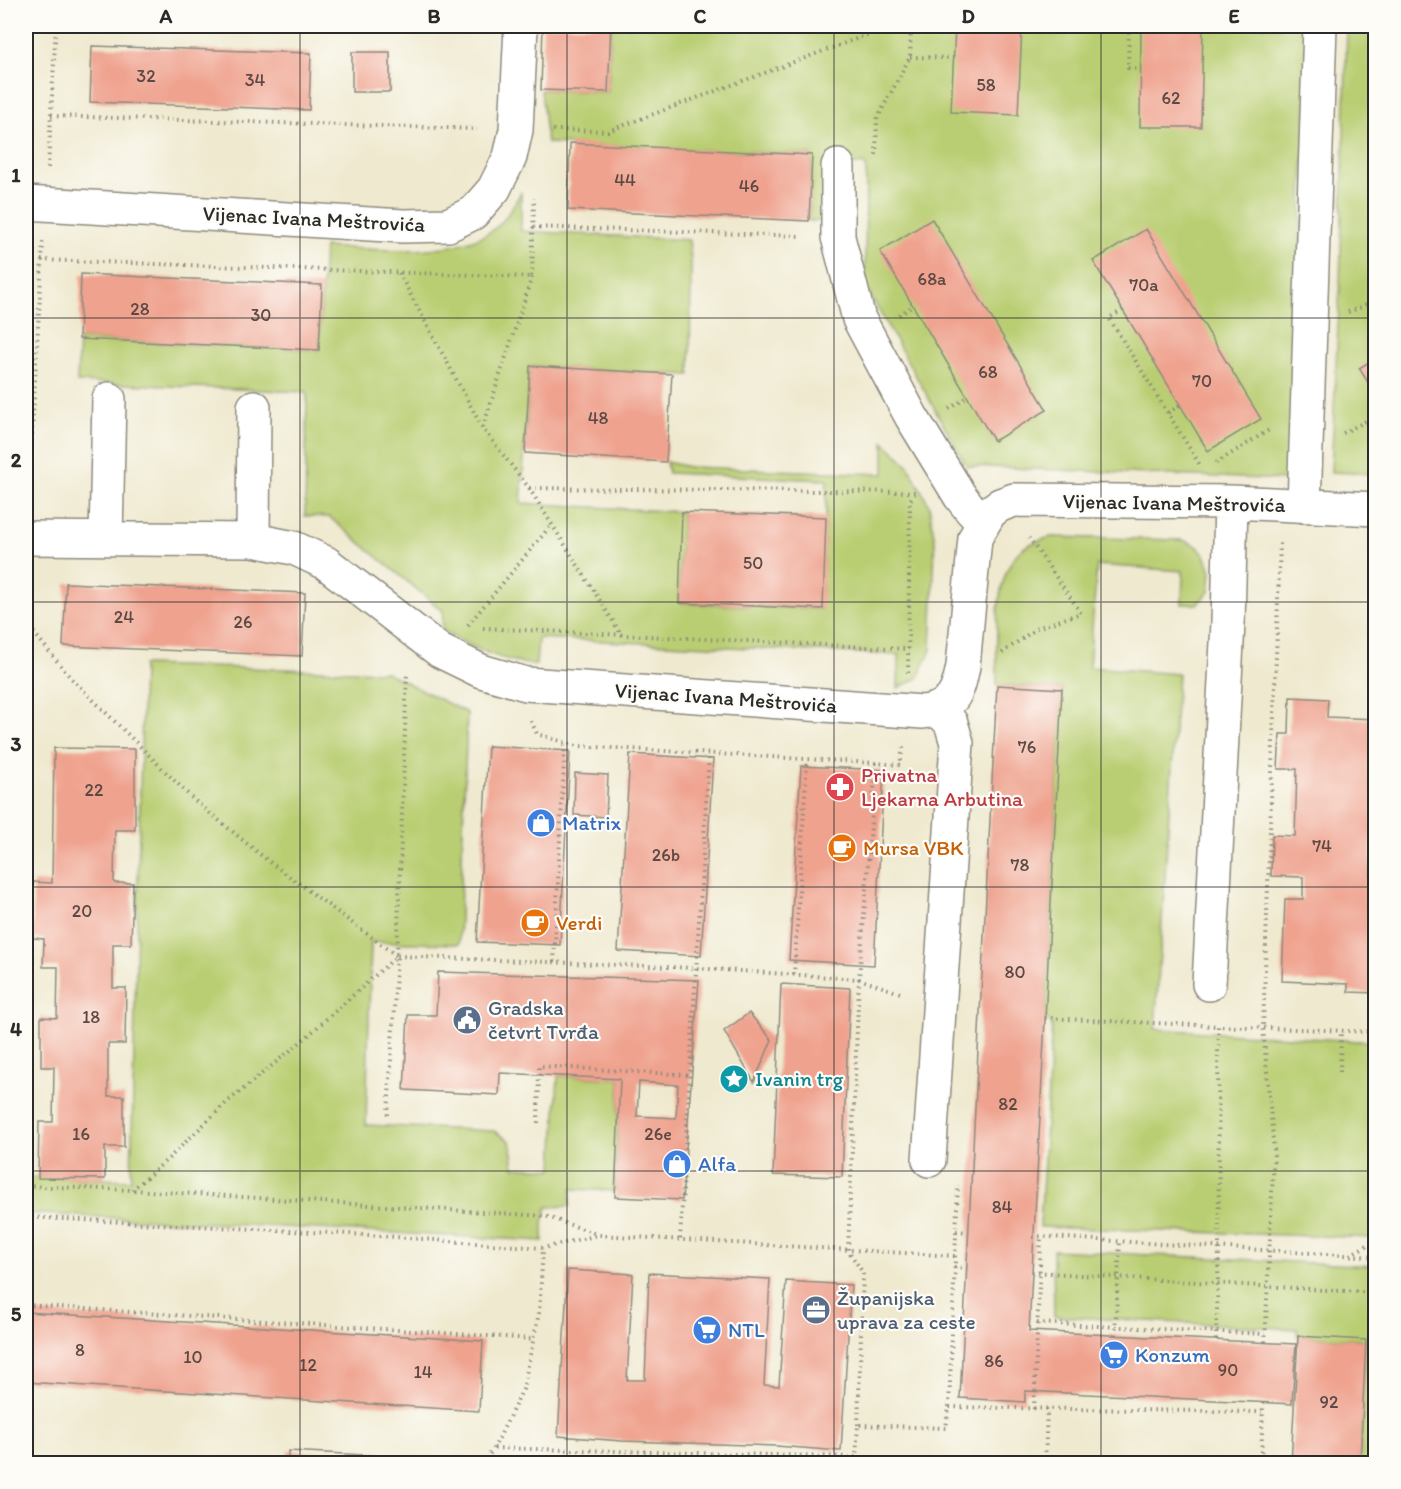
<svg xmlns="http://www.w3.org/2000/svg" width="1401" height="1489" viewBox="0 0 1401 1489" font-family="Itim,sans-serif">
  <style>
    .green { fill: #b9ce72; stroke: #727c4e; stroke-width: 1.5 }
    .building { fill: #efa28e; fill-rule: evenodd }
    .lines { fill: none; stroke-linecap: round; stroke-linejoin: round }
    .minor-casing { stroke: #8d8a7d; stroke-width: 36 }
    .path { stroke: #8d8a7d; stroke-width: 4; stroke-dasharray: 1.5 4.5; stroke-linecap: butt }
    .minor { stroke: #fff; stroke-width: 33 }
    .grid { fill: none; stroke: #2b2b2b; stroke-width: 1.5; stroke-opacity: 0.55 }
    .labels { text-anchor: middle; stroke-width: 4.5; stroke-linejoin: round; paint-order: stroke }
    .number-label { font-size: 18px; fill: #5c4944 }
    .street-label { font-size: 21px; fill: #2b2b2b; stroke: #fdfcf7 }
    .health-label { font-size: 21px; fill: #be3a42; stroke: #fdfcf7; text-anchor: start }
    .shop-label { font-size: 21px; fill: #366cbe; stroke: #fdfcf7; text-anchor: start }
    .food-label { font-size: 21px; fill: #c56008; stroke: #fdfcf7; text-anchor: start }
    .service-label { font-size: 21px; fill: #4e5e75; stroke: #fdfcf7; text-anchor: start }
    .culture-label { font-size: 21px; fill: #0d838f; stroke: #fdfcf7; text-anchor: start }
    .neatline { fill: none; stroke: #2b2b2b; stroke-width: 2 }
    .grid-label { font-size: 20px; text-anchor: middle; font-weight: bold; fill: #2b2b2b }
  </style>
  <rect width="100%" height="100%" fill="#fdfcf7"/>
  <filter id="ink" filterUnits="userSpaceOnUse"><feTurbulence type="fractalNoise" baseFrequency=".0167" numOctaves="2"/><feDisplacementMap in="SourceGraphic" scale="12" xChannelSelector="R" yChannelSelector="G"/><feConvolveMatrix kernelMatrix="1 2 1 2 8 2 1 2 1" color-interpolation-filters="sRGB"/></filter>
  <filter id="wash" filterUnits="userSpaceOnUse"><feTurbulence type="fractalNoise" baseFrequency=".008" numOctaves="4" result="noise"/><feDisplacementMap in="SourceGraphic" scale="24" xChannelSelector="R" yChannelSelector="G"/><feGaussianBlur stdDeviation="1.35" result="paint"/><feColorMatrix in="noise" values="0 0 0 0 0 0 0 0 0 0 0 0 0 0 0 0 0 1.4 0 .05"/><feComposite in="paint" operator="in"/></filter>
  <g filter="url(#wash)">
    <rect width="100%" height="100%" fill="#efe9cf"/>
    <path class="green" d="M 611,26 L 1310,26 L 1290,456 L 1286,480 L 967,466 L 865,286 L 866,165 L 830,161 L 827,221 L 809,221 L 812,155 L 547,143 L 541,90 L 608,92 Z
      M 1347,26 L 1375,26 L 1375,474 L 1331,472 L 1340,285 Z
      M 521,193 L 521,231 L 689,240 L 691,260 L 690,375 L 530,366 L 521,503 L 682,512 L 679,603 L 822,609 L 827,480 L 668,473 L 666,462 L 689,467 L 884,474 L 884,442 L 908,465 L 929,505 L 935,542 L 931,650 L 918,678 L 898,688 L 899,655 L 538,638 L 536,665 C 501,661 473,648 442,631 L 443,611 L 329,517 L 305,516 L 307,392 L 77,382 L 79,339 L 319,350 L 324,247 C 372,249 463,260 500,224 C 508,216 514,203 521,193 Z
      M 1051,537 L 1183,540 L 1197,546 L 1206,557 L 1211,572 L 1209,592 L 1197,604 L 1182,604 L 1183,571 L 1097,565 L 1089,667 L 1178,674 L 1155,1029 L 1375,1042 L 1375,1238 L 1040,1227 L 1052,1024 L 1045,1018 L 1062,689 L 997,685 C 997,648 991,576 1021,550 C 1028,543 1042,540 1051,537 Z
      M 143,665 L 386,672 L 467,713 L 459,944 L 371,942 L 366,1125 L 494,1131 L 510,1141 L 514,1167 L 553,1169 L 558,1076 L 620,1079 L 615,1191 L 571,1189 L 570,1206 L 547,1207 L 543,1222 L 543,1241 L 26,1213 L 26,1177 L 131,1180 Z
      M 1053,1250 L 1375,1266 L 1375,1463 L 1360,1463 L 1366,1340 L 1298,1336 L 1297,1329 L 1054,1316 Z"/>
    <g id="blocks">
      <path class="building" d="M 543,26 L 611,26 L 608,92 L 541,90 Z
        M 955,26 L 1022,26 L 1018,115 L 951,112 Z
        M 1141,26 L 1203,26 L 1201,127 L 1140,127 Z
        M 92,46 L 311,53 L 309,110 L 90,102 Z
        M 352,52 L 390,52 L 390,92 L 352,92 Z
        M 570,143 L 812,155 L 809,221 L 568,210 Z
        M 932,219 L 1047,410 L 994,441 L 880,251 Z
        M 1146,229 L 1261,419 L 1208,451 L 1093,261 Z
        M 81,274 L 322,285 L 319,350 L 79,339 Z
        M 1376,358 L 1376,395 L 1359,368 Z
        M 530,366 L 672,374 L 666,462 L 525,453 Z
        M 682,512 L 826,517 L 823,609 L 679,603 Z
        M 66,583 L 305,593 L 302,656 L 63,646 Z
        M 997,685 L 1062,689 L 1029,1331 L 1296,1344 L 1292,1404 L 1025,1391 L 1025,1402 L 960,1398 Z
        M 1290,697 L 1328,699 L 1327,717 L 1376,719 L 1369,931 L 1376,931 L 1376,959 L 1373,958 L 1373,975 L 1376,975 L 1376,993 L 1348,992 L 1348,984 L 1282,981 L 1285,899 L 1303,899 L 1303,877 L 1271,876 L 1272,835 L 1295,836 L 1297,769 L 1278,769 L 1280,734 L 1289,734 Z
        M 488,746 L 570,751 L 560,945 L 477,942 Z
        M 54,748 L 135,749 L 135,830 L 115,830 L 114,883 L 133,883 L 131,944 L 113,944 L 113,988 L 126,988 L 125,1044 L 108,1044 L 108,1096 L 124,1096 L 124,1147 L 105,1147 L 105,1179 L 38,1178 L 39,1122 L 53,1122 L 54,1067 L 41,1067 L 41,1017 L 57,1018 L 58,967 L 43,967 L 44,939 L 33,938 L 33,882 L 52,883 Z
        M 630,754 L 713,759 L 701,956 L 618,951 Z
        M 801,766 L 884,770 L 874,965 L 789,960 Z
        M 575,773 L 608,775 L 606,817 L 574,815 Z
        M 438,972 L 699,980 L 682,1200 L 615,1197 L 620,1079 L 500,1073 L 499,1095 L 404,1090 L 408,1015 L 436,1015 ZM 639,1082 L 678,1085 L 676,1118 L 637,1116 Z
        M 781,984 L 850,988 L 842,1177 L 773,1175 Z
        M 749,1013 L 772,1040 L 754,1082 L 724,1031 Z
        M 568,1270 L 633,1274 L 627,1380 L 645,1380 L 649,1273 L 770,1279 L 764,1385 L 779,1386 L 786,1281 L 851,1285 L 841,1451 L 776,1446 L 622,1441 L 558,1436 Z
        M 26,1312 L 483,1341 L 479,1411 L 26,1382 Z
        M 1298,1336 L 1366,1340 L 1360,1464 L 1291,1464 Z
        M 288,1451 L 421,1458 L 420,1464 L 288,1464 Z"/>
    </g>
  </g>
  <g filter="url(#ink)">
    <use href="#blocks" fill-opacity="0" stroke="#8d8a7d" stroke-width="1.5"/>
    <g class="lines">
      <g class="minor-casing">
        <path id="minor" d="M 838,166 L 838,237 L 859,319 L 911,416 L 960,496 L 971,510 L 983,522
          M 26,203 L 403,226 L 448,225 L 473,213 L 494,189 L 510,157 L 516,130 L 521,26
          M 1304,506 L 1320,26
          M 26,538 L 253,540 L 294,548 L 326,563 L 440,651 L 481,671 L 526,684 L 923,712 C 953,708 958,693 963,666 L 975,538 L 990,512 L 1000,505 L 1014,500 L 1231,502 L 1376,509
          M 106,538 L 109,399
          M 253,540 L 254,407
          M 1209,984 L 1228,623 L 1231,502
          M 929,1160 L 957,743 L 951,723 L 939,710"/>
      </g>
      <path class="path" d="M 1129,26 L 1128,68 L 1141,69
        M 910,57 L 954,58
        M 51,116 L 477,129
        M 553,130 L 608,131 L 891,26
        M 876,155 L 877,119 L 910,57 L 911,26
        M 48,168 L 56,26
        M 533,227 L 802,236
        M 41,260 L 532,277 L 534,198
        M 399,273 L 483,429 L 529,488 L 621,634
        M 1123,310 L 1109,318 L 1200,465
        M 1348,312 L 1364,306 L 1376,299
        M 899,315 L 913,306
        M 949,409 L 968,397
        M 1168,413 L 1180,405
        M 483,427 L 532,277
        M 1343,433 L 1376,416
        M 1216,463 L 1269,430
        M 529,488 L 915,492
        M 28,501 L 43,242
        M 26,623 L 70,677 L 193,799 L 267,860 L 397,956
        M 468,625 L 552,524
        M 483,628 L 909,649
        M 1002,653 L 1037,628 L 1081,613 L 1029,538
        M 908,673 L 910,500 L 915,494
        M 531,721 L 537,734 L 577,746 L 876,763
        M 554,962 L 565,742
        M 794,975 L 807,760
        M 1045,1018 L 1218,1026
        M 1340,1072 L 1341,1031
        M 388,1115 L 397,956 L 407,672
        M 538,1123 L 539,1066 L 689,1075
        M 26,1186 L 132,1190 L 545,1216 L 597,1234
        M 132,1190 L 168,1159 L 226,1103 L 302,1041 L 397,956 L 695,968 L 859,979 L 903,994
        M 26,1217 L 368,1235 L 543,1248 L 599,1235 L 955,1256
        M 956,1231 L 969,1232
        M 1033,1236 L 1376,1257
        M 680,1239 L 709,754
        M 1350,1255 L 1376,1240
        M 954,1267 L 967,1268
        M 1032,1272 L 1376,1293
        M 26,1305 L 533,1339
        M 1037,1323 L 1265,1334
        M 1115,1335 L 1120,1241
        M 1216,1340 L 1219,1247 L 1218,1026 L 1376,1032
        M 1265,1342 L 1274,1150 L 1263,1028 L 1280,543
        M 949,1407 L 958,1185
        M 1034,1409 L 1041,1236
        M 858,1425 L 863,1273 L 848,1250 L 859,979 L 876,763 L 900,765 L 903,747
        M 494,1448 L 856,1457 L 858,1425 L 946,1428 L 949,1407 L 1262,1412
        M 483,1464 L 494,1448 L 523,1389 L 539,1313 L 543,1248
        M 1045,1464 L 1047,1408
        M 1261,1464 L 1263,1402"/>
      <use href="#minor" class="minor"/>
    </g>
  </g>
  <path class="grid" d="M 300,26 L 300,1464M 567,26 L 567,1464M 834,26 L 834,1464M 1101,26 L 1101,1464M 26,318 L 1376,318M 26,602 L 1376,602M 26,887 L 1376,887M 26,1171 L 1376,1171"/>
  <defs>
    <g id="pharmacy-disc" transform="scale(1.5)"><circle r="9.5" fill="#e0444e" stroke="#fdfcf7"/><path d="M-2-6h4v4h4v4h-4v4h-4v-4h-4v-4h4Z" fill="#fff"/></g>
    <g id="shop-disc" transform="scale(1.5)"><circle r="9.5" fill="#3f7fe0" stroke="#fdfcf7"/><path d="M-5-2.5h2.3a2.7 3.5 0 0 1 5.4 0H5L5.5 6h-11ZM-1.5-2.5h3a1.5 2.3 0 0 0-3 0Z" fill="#fff"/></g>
    <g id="cafe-disc" transform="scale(1.5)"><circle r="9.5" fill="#e8710a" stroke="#fdfcf7"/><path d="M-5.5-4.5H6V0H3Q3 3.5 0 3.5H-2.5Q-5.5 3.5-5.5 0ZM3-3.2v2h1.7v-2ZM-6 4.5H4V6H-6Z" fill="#fff"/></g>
    <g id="civic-disc" transform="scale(1.5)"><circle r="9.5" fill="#5c6f8a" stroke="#fdfcf7"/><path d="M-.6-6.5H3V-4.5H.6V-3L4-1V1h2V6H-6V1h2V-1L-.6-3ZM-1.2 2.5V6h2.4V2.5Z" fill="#fff"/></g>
    <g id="sight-disc" transform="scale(1.5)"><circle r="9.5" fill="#0f9aa8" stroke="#fdfcf7"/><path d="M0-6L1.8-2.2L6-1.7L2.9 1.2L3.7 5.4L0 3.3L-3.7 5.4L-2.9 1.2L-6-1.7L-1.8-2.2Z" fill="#fff"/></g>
    <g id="office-disc" transform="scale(1.5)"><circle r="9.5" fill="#5c6f8a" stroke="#fdfcf7"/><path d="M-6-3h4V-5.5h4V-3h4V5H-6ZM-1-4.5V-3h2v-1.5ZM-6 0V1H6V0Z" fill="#fff"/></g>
    <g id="supermarket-disc" transform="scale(1.5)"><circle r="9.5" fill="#3f7fe0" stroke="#fdfcf7"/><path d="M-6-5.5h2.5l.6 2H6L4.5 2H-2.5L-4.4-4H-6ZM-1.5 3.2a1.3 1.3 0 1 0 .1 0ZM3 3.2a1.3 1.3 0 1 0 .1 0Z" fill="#fff"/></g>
  </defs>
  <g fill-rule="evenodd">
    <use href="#pharmacy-disc" x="840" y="787"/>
    <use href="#shop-disc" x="541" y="823"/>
    <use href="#cafe-disc" x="842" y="848"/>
    <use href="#cafe-disc" x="535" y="923"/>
    <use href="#civic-disc" x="467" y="1020"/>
    <use href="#sight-disc" x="734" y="1079"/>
    <use href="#shop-disc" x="677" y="1164"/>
    <use href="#office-disc" x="816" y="1310"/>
    <use href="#supermarket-disc" x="707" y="1330"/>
    <use href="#supermarket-disc" x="1114" y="1355"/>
  </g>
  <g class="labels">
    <g class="number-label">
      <text x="146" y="82">32</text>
      <text x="255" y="86">34</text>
      <text x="986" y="91">58</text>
      <text x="1171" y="104">62</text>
      <text x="625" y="186">44</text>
      <text x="749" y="192">46</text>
      <text x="932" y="285">68a</text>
      <text x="1144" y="291">70a</text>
      <text x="140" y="315">28</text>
      <text x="261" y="321">30</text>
      <text x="988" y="378">68</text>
      <text x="1202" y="387">70</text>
      <text x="598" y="424">48</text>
      <text x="753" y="569">50</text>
      <text x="124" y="623">24</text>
      <text x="243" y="628">26</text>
      <text x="1027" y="753">76</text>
      <text x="94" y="796">22</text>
      <text x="1322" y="852">74</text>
      <text x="666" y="861">26b</text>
      <text x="1020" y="871">78</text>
      <text x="82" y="917">20</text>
      <text x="1015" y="978">80</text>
      <text x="91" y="1023">18</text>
      <text x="1008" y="1110">82</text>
      <text x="81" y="1140">16</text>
      <text x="658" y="1140">26e</text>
      <text x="1002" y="1213">84</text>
      <text x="80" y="1356">8</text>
      <text x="193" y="1363">10</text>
      <text x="994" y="1367">86</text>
      <text x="308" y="1371">12</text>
      <text x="1228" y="1376">90</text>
      <text x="423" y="1378">14</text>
      <text x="1329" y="1408">92</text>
    </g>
    <g class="street-label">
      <text transform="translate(314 219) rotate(3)" y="7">Vijenac Ivana Meštrovića</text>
      <text transform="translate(1174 503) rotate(1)" y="7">Vijenac Ivana Meštrovića</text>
      <text transform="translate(726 698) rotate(4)" y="7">Vijenac Ivana Meštrovića</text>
    </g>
    <g class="health-label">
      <text x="861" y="782">Privatna<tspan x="861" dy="24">Ljekarna Arbutina</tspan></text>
    </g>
    <g class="shop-label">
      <text x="562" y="830">Matrix</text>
      <text x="698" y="1171">Alfa</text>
      <text x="728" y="1337">NTL</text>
      <text x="1135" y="1362">Konzum</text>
    </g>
    <g class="food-label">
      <text x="863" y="855">Mursa VBK</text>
      <text x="556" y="930">Verdi</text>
    </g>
    <g class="service-label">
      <text x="488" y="1015">Gradska<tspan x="488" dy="24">četvrt Tvrđa</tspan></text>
      <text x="837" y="1305">Županijska<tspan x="837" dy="24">uprava za ceste</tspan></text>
    </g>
    <g class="culture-label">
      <text x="755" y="1086">Ivanin trg</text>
    </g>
  </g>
  <rect width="1401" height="1489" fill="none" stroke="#fdfcf7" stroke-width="66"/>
  <rect x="33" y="33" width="1335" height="1423" class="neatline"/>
  <g class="grid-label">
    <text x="166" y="23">A</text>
    <text x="434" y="23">B</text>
    <text x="700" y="23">C</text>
    <text x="968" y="23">D</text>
    <text x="1234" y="23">E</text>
    <text x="16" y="182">1</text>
    <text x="16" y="467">2</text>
    <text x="16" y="751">3</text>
    <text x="16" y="1036">4</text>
    <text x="16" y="1321">5</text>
  </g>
</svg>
